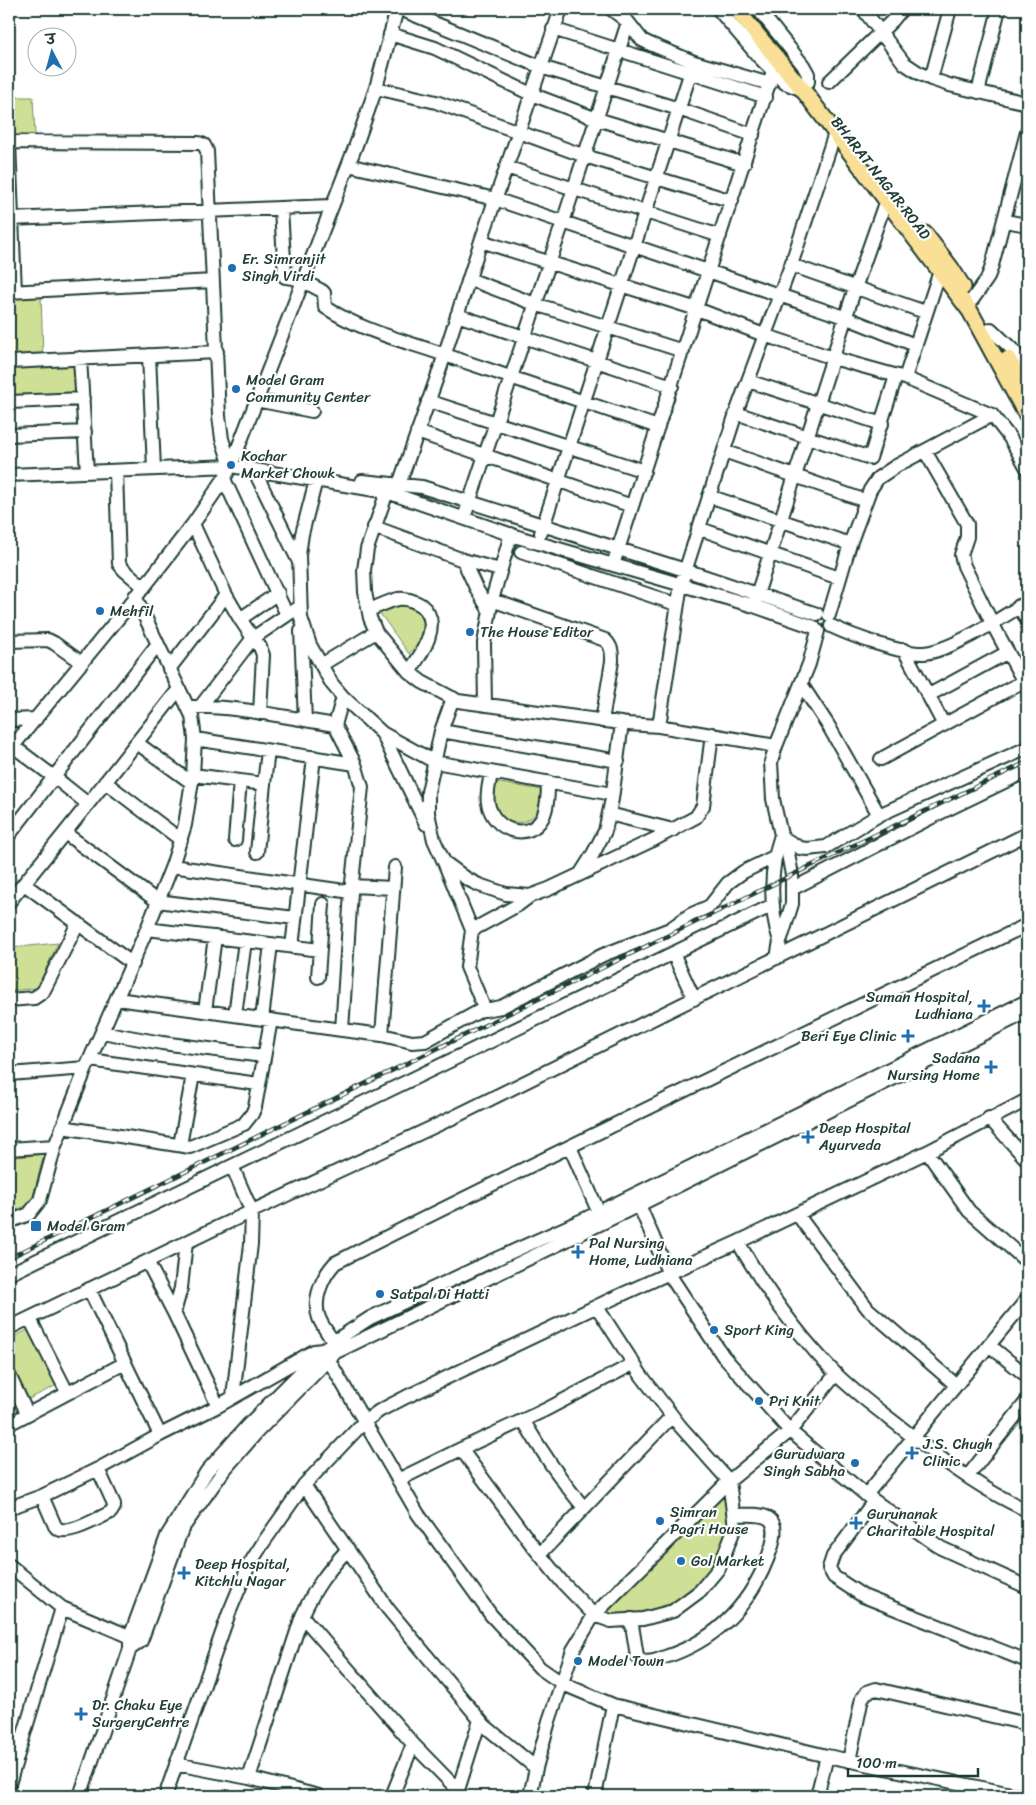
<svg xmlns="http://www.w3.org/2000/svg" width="1036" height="1805" viewBox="0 0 1036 1805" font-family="Sriracha,'Playpen Sans Deva',sans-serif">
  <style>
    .green { fill: #cee095; stroke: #768e64 }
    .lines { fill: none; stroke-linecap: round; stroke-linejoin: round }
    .minor-casing { stroke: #1f3d34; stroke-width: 16 }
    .major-casing { stroke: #1f3d34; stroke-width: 19 }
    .minor { stroke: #fff; stroke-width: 12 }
    .major { stroke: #fadf96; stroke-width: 15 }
    .rail-casing { stroke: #1f3d34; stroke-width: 4.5 }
    .rail { stroke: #fff; stroke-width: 2.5; stroke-dasharray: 8; stroke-linecap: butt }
    .poi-dot { fill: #1f6fb2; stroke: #fff; stroke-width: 2 }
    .labels { text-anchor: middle; stroke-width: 4.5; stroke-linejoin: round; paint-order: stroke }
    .street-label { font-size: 15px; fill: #1f3d34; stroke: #fff }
    .poi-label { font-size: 15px; fill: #1f3d34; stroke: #fff; text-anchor: start }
  </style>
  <rect width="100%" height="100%" fill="#fff"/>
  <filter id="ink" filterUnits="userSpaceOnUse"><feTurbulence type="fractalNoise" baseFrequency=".02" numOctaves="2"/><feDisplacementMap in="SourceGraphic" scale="10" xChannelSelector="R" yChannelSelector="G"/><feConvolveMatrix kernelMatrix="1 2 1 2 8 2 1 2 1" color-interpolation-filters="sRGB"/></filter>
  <g filter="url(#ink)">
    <path class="green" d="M 9,97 L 33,97 L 35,136 L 9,135 Z
      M 41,295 L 43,356 L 9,359 L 9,297 Z
      M 78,360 L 79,395 L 9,400 L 9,364 Z
      M 392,603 L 410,603 L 419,609 L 424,623 L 421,639 L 409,654 L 379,612 Z
      M 494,782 L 543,790 C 542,795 542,801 540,806 C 533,826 505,829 495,808 C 491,799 493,791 494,782 Z
      M 58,943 L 37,988 L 9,991 L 9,948 Z
      M 44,1154 L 31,1204 L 9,1213 L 9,1158 Z
      M 32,1328 L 59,1384 L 27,1400 L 9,1363 L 9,1339 Z
      M 727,1486 L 733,1526 L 718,1566 L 673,1609 L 611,1619 L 597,1614 Z"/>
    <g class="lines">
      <g class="minor-casing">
        <path id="minor" d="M 400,9 L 541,67 L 679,109 L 753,135
          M 561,9 L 481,241 L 697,309 L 764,335 L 833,358 L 905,378
          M 611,9 L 628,22 L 642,40 L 650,44 L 694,62 L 770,84
          M 718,9 L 759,57 L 785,83 L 803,90
          M 758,9 L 803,65 L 808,74 L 808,82
          M 863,9 L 904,63 L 919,73 L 931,79 L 949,85 L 1027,103
          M 553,29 L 766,97
          M 390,34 L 435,48 L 531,94 L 597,119 L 744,164
          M 931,79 L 950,9
          M 829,82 L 893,20 L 902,9
          M 376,88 L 436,102 L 585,156 L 732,201
          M 978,92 L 999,9
          M 9,142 L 199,143 L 204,145 L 207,151 L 219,416 L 222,439 L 231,466
          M 9,142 L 15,292
          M 348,165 L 495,199 L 847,318 L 915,345
          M 506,167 L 720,236
          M 281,209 L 285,277 C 299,277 310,285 322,291 L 324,293 L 325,307 C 363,332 406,341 448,356 C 518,380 588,404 658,427
          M 9,219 L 331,206
          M 1005,221 L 1027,225
          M 791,265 L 925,312
          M 940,271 L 905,378 L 992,415 L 1010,438 L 1027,468
          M 469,279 L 535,304 L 683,351
          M 9,292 L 213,281
          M 972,300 L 987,279 L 991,269 L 1027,132
          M 457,315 L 672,386
          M 991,329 L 1015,352 L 1027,374
          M 149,355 L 154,469
          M 80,358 L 87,472
          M 9,362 L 217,352
          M 748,381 L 882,424
          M 256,400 L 312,411
          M 428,401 L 644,471
          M 9,402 L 83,399
          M 736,413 L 870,458 L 896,376
          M 417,432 L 632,506
          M 9,435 L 85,432
          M 724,451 L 866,501
          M 925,451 L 967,524 L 967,537 L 961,555 L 964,566 L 992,623 L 1027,688
          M 254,470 L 299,562
          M 116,471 L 119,564 L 124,570 L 144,587
          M 9,475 L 231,466 L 387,492 L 521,538 L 754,606 L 814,627
          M 224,479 L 287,615 L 300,607
          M 316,480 L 302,534 L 299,555 L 301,618 L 310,645 L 332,684 L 343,697 L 382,733 L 435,762 L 612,794
          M 362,481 L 422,487 L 685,570 L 817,614
          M 397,490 L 441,366 L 481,241
          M 387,492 L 367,549 L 364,570 L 365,592 L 370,618 L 376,632 L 409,672 L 422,682 L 458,701 L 628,724 L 659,726 L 776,746
          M 709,496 L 850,544
          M 464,518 L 563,222 L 628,22
          M 193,524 L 226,595 L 240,619 L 278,593
          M 374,527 L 463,560 L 500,570
          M 698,528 L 839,578
          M 541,533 L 694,62
          M 521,552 L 676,604
          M 463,560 L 476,588 L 489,610
          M 613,565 L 773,71
          M 492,600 L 605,640 C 612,646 612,653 612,661 L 602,721
          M 755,601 L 855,288 L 886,200
          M 1019,606 L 1027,620
          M 369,610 C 378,607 388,601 398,599 C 406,598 414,601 421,605 C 444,623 421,655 409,672
          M 829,615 L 850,544 L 870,490 L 878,478 L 896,466 L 992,415
          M 831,626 C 852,636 902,654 924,653 C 951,651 1003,617 1027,602
          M 9,641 L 48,640 L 54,643 L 82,663
          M 904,650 L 944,725
          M 321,665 L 376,632
          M 169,669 L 226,595
          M 801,684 L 828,725 L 879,815
          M 929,695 L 1008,652
          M 453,698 L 441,731 L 428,792 L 428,813 L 434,840 L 444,862 L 467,879 L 479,885 L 506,894 L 530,896 L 549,889 L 655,839 L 696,817 L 703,806 L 712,734
          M 485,705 L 484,643 L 492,600 L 511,534
          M 189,707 C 224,705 269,714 305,720 L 301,631
          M 200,707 L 253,638 L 240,619
          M 260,713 L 263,655 L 260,647 L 253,638 L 287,615
          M 9,720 L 36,719
          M 305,720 L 335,725 L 343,697
          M 335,725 L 355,764
          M 659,726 L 681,584 L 736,413 L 791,265 L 835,133
          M 441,731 L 618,761
          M 382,733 L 426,824
          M 137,743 L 192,783
          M 9,751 L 144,587 L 193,524 L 224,479 L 231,466 L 356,145 L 376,88 L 397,9
          M 881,759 L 1024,681
          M 491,772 C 490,782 486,793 488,803 C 493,831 529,843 543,817 C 548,806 548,793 548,782
          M 193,775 L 240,781 L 235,840
          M 240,781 L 264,784 L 257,852
          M 105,782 L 181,840
          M 264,784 L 268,751
          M 88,804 L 179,689
          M 609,814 L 673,830
          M 65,833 L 157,901 L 295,918
          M 9,835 L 54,777 L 13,746
          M 785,839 L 800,848 L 807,849 L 826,847 L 879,815 L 1027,748
          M 444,862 L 472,930 L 467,967 L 485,1010 L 501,1007 L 603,955 L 670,929 L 690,915 L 710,906 L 728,883 L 743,872 L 776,856
          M 172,866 L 351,892 L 362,787 L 355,764 L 195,739
          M 581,873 L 593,854 L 605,831 L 612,799 L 622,723
          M 24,884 L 133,964
          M 352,886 L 393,888
          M 792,889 L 946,810 L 1027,771
          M 351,892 L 342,1030 L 382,1035 L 412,1042 L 425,1041 L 485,1008
          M 9,902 L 88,804 L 54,777 L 157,645
          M 147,929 L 320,950
          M 472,930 L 518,905 L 530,896
          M 780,941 C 769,909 770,867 781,835
          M 292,947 L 314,757
          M 673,953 L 694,999
          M 777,958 L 780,941 L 783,933 L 792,904 L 792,875 L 786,843 L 781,835 L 773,799 L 771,762 L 776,746 L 809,664 L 818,631
          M 318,977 L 323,904
          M 117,999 L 342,1030
          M 9,1000 L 34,998 L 43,992 L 78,923
          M 205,1011 L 215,937
          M 235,1015 L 245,941
          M 262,1019 L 271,944
          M 102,1032 L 162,1043 L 263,1056
          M 382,1035 L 395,867
          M 90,1060 L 258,1084
          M 9,1074 L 86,1068 L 147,929 L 172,866 L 185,825 L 193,775 L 195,739 L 192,716 L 135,596
          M 989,1118 L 1027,1160
          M 62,1127 L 190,1147 L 244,1124 L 252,1114 L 255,1107 L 271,1020
          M 180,1145 L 193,1075
          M 570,1147 L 599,1213
          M 9,1149 L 55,1146
          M 927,1152 L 969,1211 L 1027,1262
          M 636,1198 L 669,1274 L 723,1356 L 790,1431 L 866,1495 L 941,1548 L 1027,1587
          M 797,1214 L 868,1309 L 956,1385
          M 9,1222 L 29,1214 L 40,1200 L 55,1146 L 86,1068
          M 738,1242 C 765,1289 797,1334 835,1373 C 856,1394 880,1411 903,1429 C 940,1459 983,1491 1027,1510
          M 147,1261 L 174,1313 L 218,1406
          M 9,1274 L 232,1166
          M 89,1289 L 160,1435
          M 174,1313 L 181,1288 L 186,1242
          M 30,1319 L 67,1392
          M 9,1328 L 218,1227 L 448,1120 L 1027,834
          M 989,1345 L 1027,1376
          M 338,1348 C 332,1339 323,1328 319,1318 C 312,1299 323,1276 335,1263 C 564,1147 796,1037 1027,925
          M 9,1375 L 27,1413
          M 233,1397 L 251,1244 L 252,1212 L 232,1166 L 773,905
          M 523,1420 C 541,1451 561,1480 584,1508
          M 9,1424 L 125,1363
          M 461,1449 L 545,1410 L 633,1364
          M 968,1476 L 1027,1401
          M 398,1480 L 461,1449 L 532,1545 L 562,1582 L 594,1615 L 611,1621 L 643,1619 L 673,1611 L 700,1591 L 719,1568 L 735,1527 L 729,1481 L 680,1426 L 641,1375 L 597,1307
          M 304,1485 L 388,1609 L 485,1726 L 536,1768
          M 866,1495 L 1027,1299
          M 42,1496 L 55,1526 C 63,1539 99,1518 111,1512 L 114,1507 L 114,1504 L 98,1469
          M 874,1501 L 833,1556 L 829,1568 L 834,1577 L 863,1596 L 1027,1661
          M 9,1508 L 42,1496 L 98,1469 L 160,1435 L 218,1406 L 314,1351 L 323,1350 L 418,1514 L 491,1615 L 540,1668 L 563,1684 L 613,1705 L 827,1756 L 1021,1796
          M 540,1554 L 672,1416
          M 9,1565 L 62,1608 L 136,1639
          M 302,1616 L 413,1744
          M 631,1619 L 637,1656 L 640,1660 C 647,1664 658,1660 665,1657 C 720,1639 754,1601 772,1546 C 774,1538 778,1524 768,1518 C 759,1513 744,1515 734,1515
          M 130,1649 L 141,1641 L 182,1529 L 224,1470 L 257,1432 L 336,1352 L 639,1205 L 1027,1012
          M 9,1737 L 22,1740
          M 849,1761 L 862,1698 L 867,1692 L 876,1689 L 1027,1724
          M 176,1764 L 249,1778 L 319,1796
          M 249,1778 L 302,1616 C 316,1586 326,1573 348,1549
          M 9,1784 L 62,1608
          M 458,1790 L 480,1720
          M 80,1796 L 130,1649 L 130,1637 L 167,1536 L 207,1471 L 247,1426 L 323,1350 L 333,1342 L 370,1318 L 487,1263 L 587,1218 L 1027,1001
          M 166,1796 L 168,1788 L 229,1613 L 249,1565 L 263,1543 L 304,1485 L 364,1422 L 379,1411 L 406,1397 L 612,1299 L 738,1242 L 927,1152 L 1027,1100
          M 392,1796 L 413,1744 L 458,1790 L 457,1796
          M 530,1796 L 536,1768 L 549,1721 L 573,1650 L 594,1615 L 729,1481 L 790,1431 L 836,1374
          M 595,1796 L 613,1705
          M 817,1796 L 827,1756"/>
      </g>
      <g class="major-casing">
        <path id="major" d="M 736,9 L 803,90 L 970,311 L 1027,416
          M 925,234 L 951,268 L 963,287
          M 1008,359 L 1027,392"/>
      </g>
      <use href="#minor" class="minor"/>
      <use href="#major" class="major"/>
      <g class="rail-casing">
        <path id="rail" d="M 9,1258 L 792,875 L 1027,762"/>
      </g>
      <use href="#rail" class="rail"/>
    </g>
  </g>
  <g class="poi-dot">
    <circle cx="232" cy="268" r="5"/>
    <circle cx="236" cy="389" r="5"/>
    <circle cx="231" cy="465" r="5"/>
    <circle cx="100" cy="611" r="5"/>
    <circle cx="470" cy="632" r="5"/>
    <path d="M981.5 998.5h5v5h5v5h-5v5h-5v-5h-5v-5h5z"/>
    <path d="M905.5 1028.5h5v5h5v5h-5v5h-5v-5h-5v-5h5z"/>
    <path d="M988.5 1059.5h5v5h5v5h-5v5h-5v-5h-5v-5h5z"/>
    <path d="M805.5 1129.5h5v5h5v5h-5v5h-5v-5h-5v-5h5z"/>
    <rect x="30" y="1220" width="12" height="12" rx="2.5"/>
    <path d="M575.5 1244.5h5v5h5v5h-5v5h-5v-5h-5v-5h5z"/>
    <circle cx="380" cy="1294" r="5"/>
    <circle cx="714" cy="1330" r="5"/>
    <circle cx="759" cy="1401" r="5"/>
    <path d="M909.5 1445.5h5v5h5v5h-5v5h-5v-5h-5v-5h5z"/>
    <circle cx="855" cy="1463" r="5"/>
    <circle cx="660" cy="1521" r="5"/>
    <path d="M853.5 1515.5h5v5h5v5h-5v5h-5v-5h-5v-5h5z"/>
    <circle cx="681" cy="1561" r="5"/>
    <path d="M181.5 1565.5h5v5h5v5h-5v5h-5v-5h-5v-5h5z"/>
    <circle cx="578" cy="1661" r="5"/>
    <path d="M78.5 1706.5h5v5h5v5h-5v5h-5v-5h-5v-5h5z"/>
  </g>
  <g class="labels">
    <g class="street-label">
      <text transform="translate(881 178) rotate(52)" y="5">BHARAT NAGAR ROAD</text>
    </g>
    <g class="poi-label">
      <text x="242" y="264">Er. Simranjit<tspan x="242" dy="17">Singh Virdi</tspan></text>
      <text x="246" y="385">Model Gram<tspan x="246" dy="17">Community Center</tspan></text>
      <text x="241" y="461">Kochar<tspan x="241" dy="17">Market Chowk</tspan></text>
      <text x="110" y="616">Mehfil</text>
      <text x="480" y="637">The House Editor</text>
      <text x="973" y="1002" text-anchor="end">Suman Hospital,<tspan x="973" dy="17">Ludhiana</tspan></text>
      <text x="897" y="1041" text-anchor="end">Beri Eye Clinic</text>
      <text x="980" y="1063" text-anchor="end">Sadana<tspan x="980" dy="17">Nursing Home</tspan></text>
      <text x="819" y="1133">Deep Hospital<tspan x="819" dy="17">Ayurveda</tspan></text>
      <text x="47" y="1231">Model Gram</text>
      <text x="589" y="1248">Pal Nursing<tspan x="589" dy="17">Home, Ludhiana</tspan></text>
      <text x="390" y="1299">Satpal Di Hatti</text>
      <text x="724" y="1335">Sport King</text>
      <text x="769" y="1406">Pri Knit</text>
      <text x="923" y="1449">J.S. Chugh<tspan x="923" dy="17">Clinic</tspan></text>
      <text x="845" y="1459" text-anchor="end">Gurudwara<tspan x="845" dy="17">Singh Sabha</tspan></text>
      <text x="670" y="1517">Simran<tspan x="670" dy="17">Pagri House</tspan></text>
      <text x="867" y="1519">Gurunanak<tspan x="867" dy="17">Charitable Hospital</tspan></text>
      <text x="691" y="1566">Gol Market</text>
      <text x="195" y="1569">Deep Hospital,<tspan x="195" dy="17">Kitchlu Nagar</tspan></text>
      <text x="588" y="1666">Model Town</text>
      <text x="92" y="1710">Dr. Chaku Eye<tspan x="92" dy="17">SurgeryCentre</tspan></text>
    </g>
  </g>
  <rect width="1036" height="1805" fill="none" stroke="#fff" stroke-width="30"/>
  <rect x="15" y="15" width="1006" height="1775" fill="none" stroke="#1f3d34" stroke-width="2" filter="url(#ink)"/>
  <g transform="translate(52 52) rotate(354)"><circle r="24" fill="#ffffff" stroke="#a5b1ae"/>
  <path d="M0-4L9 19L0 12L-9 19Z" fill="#1f6fb2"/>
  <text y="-8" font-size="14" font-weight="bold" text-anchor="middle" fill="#1f3d34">उ</text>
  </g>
  <path d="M848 1768v8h130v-8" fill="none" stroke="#1f3d34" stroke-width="2.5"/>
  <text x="856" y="1768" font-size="15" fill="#1f3d34" stroke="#ffffff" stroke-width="4" paint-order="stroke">100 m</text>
</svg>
